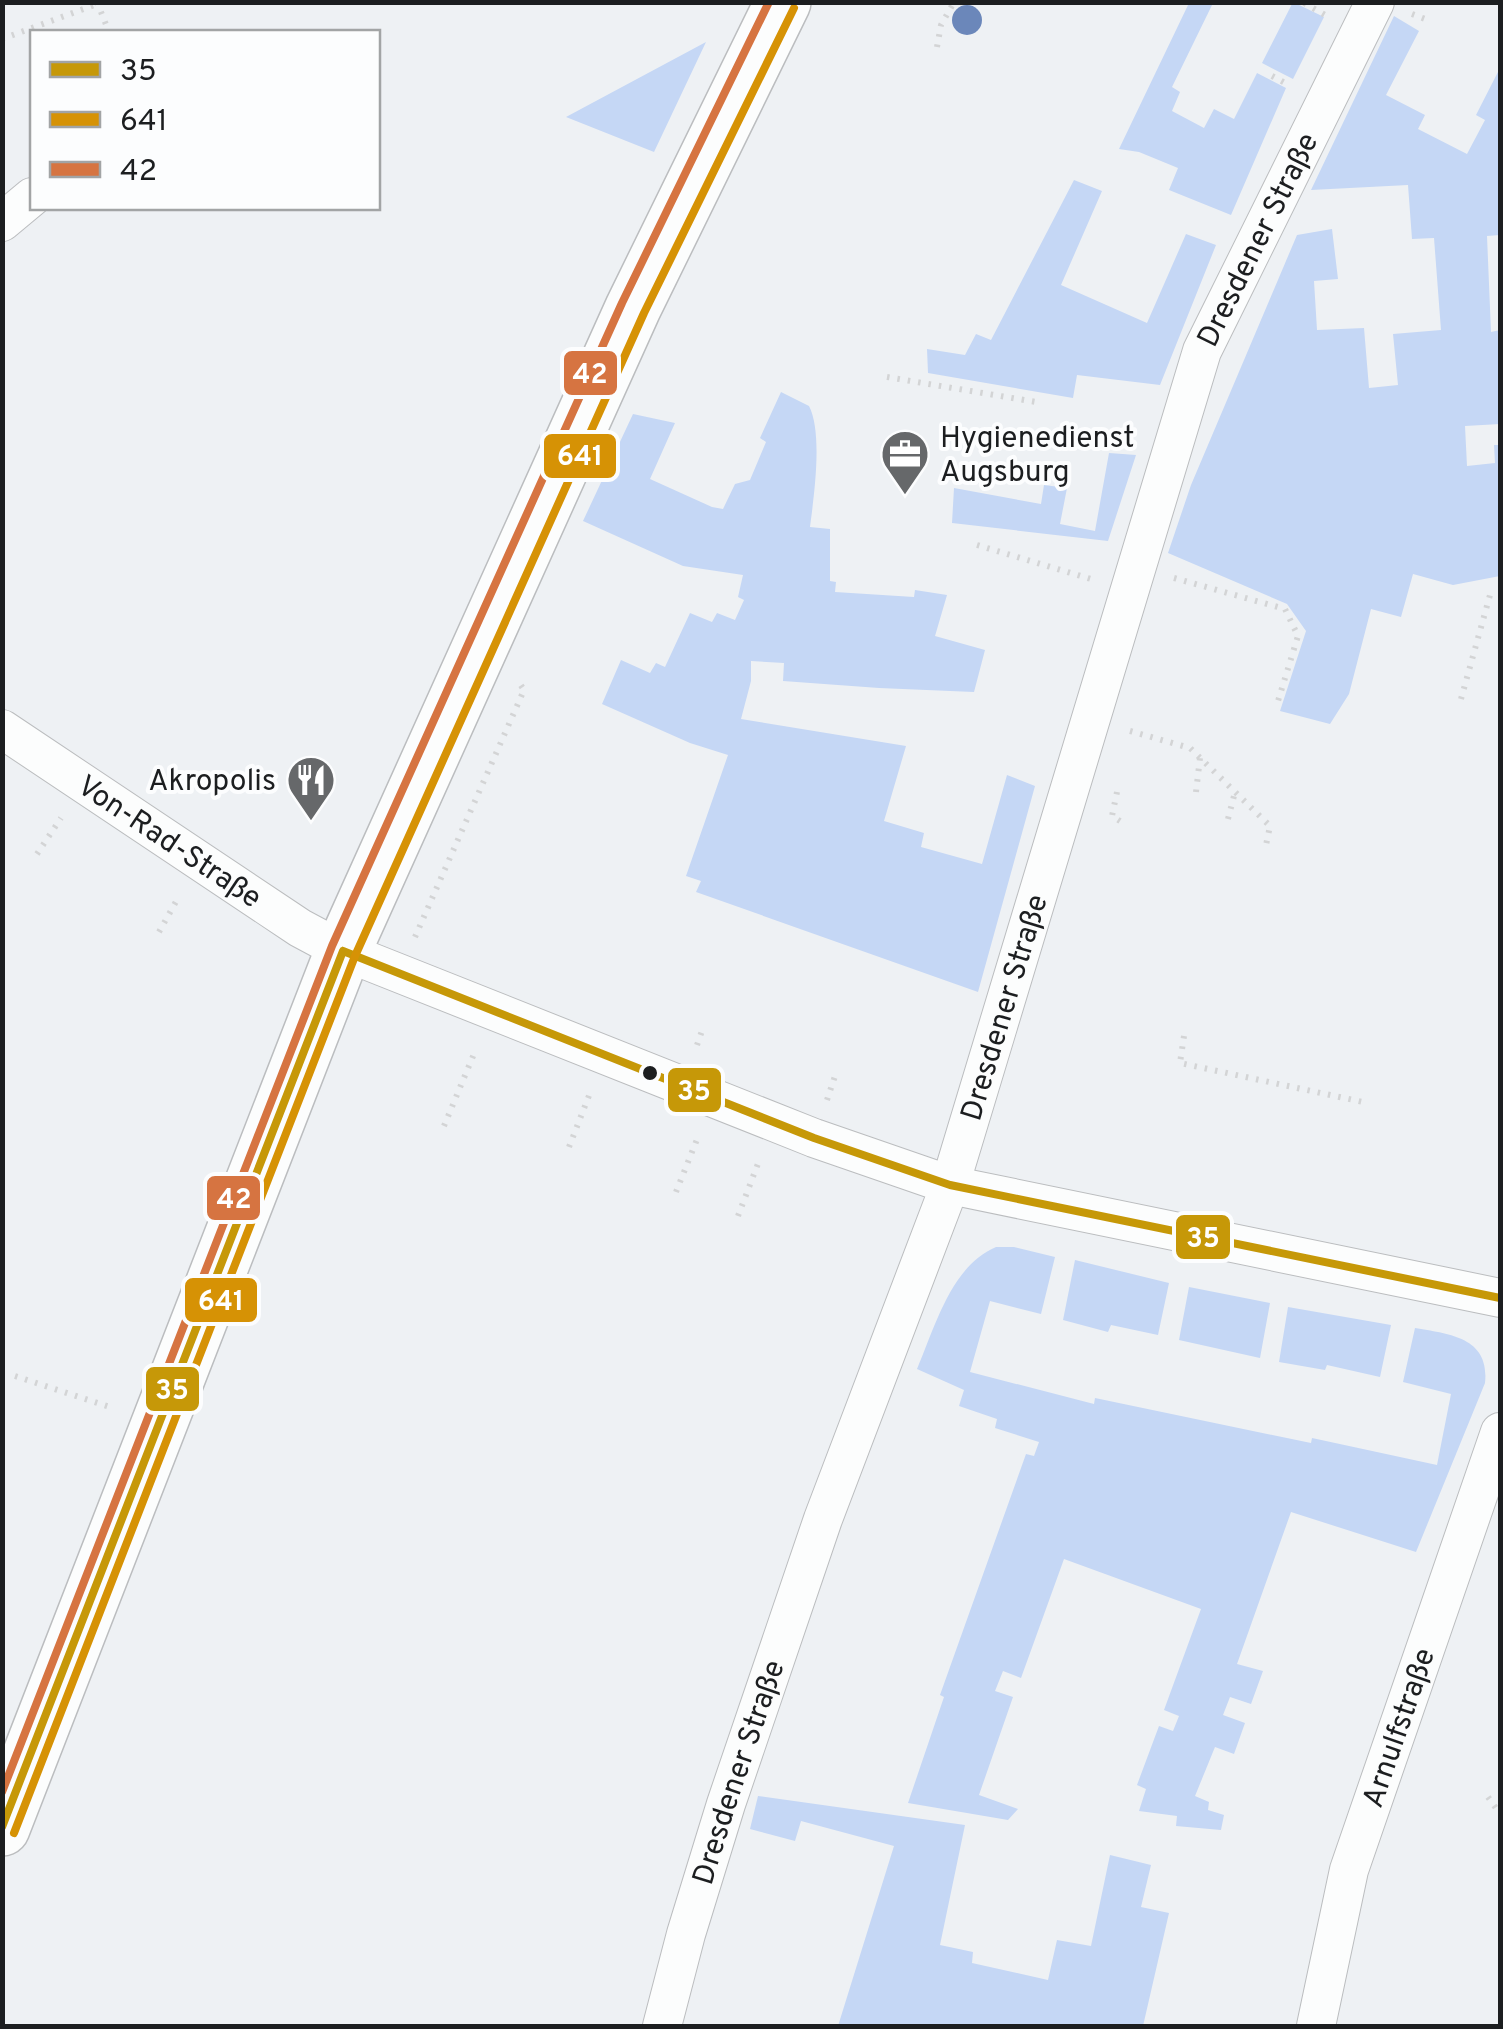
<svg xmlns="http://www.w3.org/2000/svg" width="1503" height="2029" viewBox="0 0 1503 2029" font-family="Overpass,sans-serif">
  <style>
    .green { fill: #c5d7f5 }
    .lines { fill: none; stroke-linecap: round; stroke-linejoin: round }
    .street-casing { stroke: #bbbdbf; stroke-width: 40 }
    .secondary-casing { stroke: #bbbdbf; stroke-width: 58 }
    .path { stroke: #d3d4d5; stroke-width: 6; stroke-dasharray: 2.5 8; stroke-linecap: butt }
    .street { stroke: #fcfdfd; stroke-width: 38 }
    .secondary { stroke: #fcfdfd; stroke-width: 55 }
    .bus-1-casing { stroke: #fcfdfe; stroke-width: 15 }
    .bus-2-casing { stroke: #fcfdfe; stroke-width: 15 }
    .bus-3-casing { stroke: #fcfdfe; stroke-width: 15 }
    .bus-1 { stroke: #c69808; stroke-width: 8 }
    .bus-2 { stroke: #d69205; stroke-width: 8 }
    .bus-3 { stroke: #d67441; stroke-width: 8 }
    .tree { fill: #6b87ba }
    .bus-dot { fill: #1c1e20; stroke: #fcfdfe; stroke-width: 4 }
    .labels { text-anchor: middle; stroke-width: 8; stroke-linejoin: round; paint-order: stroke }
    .street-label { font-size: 30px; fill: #1c1e20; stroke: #fcfdfe }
    .poi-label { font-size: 30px; fill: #1c1e20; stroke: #fcfdfe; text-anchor: start }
    .line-badge { stroke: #fcfdfe; stroke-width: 4 }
    .badge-label { font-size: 28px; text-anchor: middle; font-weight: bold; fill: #fff }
  </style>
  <rect width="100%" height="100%" fill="#eef1f4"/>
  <path class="green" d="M 1293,2 L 1324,17 L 1293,79 L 1262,63 Z
    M 1189,3 L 1213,3 L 1172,87 L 1180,92 L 1172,111 L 1204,128 L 1214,109 L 1234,119 L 1257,73 L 1286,88 L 1231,215 L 1169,190 L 1178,168 L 1139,152 L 1119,149 Z
    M 1394,16 L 1419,31 L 1386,95 L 1425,115 L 1418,129 L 1467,154 L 1485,120 L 1476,115 L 1500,68 L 1500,235 L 1487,236 L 1491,332 L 1500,330 L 1500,424 L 1465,426 L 1467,466 L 1495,463 L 1494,445 L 1500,445 L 1500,576 L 1453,585 L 1413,574 L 1401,617 L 1371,609 L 1349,694 L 1330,724 L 1280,711 L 1306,631 L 1287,604 L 1168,553 L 1191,485 L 1297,235 L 1332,229 L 1338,279 L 1314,281 L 1317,330 L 1364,328 L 1369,388 L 1398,385 L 1393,334 L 1441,330 L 1434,238 L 1412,239 L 1408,185 L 1311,190 Z
    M 706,42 L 654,152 L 566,117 Z
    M 1074,180 L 1102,191 L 1061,285 L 1147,323 L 1186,234 L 1216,245 L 1160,385 L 1077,375 L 1073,398 L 928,373 L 927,349 L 965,355 L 976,334 L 991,340 Z
    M 781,392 L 809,406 C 823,433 814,496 810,527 L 830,529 L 830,581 L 836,582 L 835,592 L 914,597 L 915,590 L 947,595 L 935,636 L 985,650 L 974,692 L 879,688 L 783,681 L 784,663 L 751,661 L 751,681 L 741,719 L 906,746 L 884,821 L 924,833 L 921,847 L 982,864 L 1007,775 L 1035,786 L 978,992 L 696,892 L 701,881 L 686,876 L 728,755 L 690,743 L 602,704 L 621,660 L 650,673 L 656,663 L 665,667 L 690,613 L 712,622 L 717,613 L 735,620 L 744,600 L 738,597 L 743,575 L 683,566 L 583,521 L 633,414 L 675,423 L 650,479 L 712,507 L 723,509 L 735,484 L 750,480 L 766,442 L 760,438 Z
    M 1109,453 L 1136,455 L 1108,541 L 952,523 L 954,488 L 1041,504 L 1044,485 L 1067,488 L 1060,524 L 1095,531 Z
    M 996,1247 L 1014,1247 L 1055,1257 L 1041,1314 L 990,1301 L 970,1372 L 1094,1404 L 1095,1398 L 1311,1443 L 1312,1438 L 1437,1465 L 1451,1394 L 1403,1382 L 1415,1328 C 1449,1334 1490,1337 1485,1383 L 1416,1552 L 1291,1512 L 1237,1664 L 1263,1671 L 1251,1704 L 1230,1697 L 1223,1715 L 1245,1723 L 1234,1754 L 1215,1747 L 1195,1796 L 1209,1802 L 1208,1810 L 1224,1815 L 1221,1830 L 1176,1826 L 1177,1816 L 1139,1811 L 1146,1789 L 1137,1785 L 1159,1726 L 1173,1731 L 1179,1716 L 1164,1710 L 1201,1609 L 1064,1559 L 1021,1678 L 1003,1671 L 995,1691 L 1013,1697 L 979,1795 L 1018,1809 L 1008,1820 L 908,1803 L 944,1697 L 940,1695 L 1026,1454 L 1034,1456 L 1039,1442 L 995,1428 L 997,1419 L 959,1406 L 964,1390 L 917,1369 C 935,1327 951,1266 996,1247 Z
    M 1075,1260 L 1169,1283 L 1158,1335 L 1111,1325 L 1108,1332 L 1063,1320 Z
    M 1189,1287 L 1270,1303 L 1260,1358 L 1179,1340 Z
    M 1288,1307 L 1391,1325 L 1380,1377 L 1327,1365 L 1325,1370 L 1279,1362 Z
    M 758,1796 L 965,1825 L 940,1945 L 973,1952 L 972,1963 L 1048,1980 L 1057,1940 L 1091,1946 L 1110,1855 L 1151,1865 L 1141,1907 L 1169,1913 L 1143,2026 L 838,2026 L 894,1846 L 801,1821 L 795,1841 L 750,1829 Z"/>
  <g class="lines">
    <g class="street-casing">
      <g id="street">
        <path d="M 2,222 L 32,197"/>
        <path id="s1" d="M 2,729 L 300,928 L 343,951 L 814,1138 L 950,1185 L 1500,1298"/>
        <path id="s2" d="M 662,2026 L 686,1934 L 726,1804 L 823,1519 L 950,1185 L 1202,351 L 1375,2"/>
        <path id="s3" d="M 1316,2026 L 1349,1870 L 1500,1432"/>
      </g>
    </g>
    <g class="secondary-casing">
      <path id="secondary" d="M 2,1828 L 343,951 L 633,308 L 783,2"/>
    </g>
    <path class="path" d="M 97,2 L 109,32
      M 1304,3 L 1325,15
      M 1412,14 L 1425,19
      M 2,39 L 97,4
      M 937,47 L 941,25 L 954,2
      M 1272,76 L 1289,85
      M 887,377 L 1042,403
      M 977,545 L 1091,579
      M 1174,578 L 1285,609 L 1298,636 L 1278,701
      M 1461,699 L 1490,595
      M 1130,731 L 1190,748 L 1270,826 L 1266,845
      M 1117,792 L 1112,816 L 1120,821
      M 1196,792 L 1200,758
      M 1228,819 L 1235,792
      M 37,854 L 61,818
      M 159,932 L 178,898
      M 415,937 L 524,690 L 520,684
      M 1184,1036 L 1180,1063 L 1363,1102
      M 697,1045 L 703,1028
      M 827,1100 L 836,1073
      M 444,1126 L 476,1049
      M 569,1147 L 590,1093
      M 676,1192 L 698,1137
      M 738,1216 L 759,1161
      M 15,1376 L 113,1408
      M 1488,1797 L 1500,1814"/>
    <use href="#street" class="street"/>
    <use href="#secondary" class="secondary"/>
    <g class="bus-1-casing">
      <path id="bus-1" d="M 343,951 L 814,1138 L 950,1185 L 1500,1298
        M 2,1827 L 343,951"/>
    </g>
    <g class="bus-2-casing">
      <path id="bus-2" d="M 14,1833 L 355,956 L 644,313 L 794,8"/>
    </g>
    <g class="bus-3-casing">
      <path id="bus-3" d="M 2,1792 L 332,946 L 622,303 L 769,2"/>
    </g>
    <use href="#bus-1" class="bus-1"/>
    <use href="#bus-2" class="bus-2"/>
    <use href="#bus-3" class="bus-3"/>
  </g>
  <circle class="tree" cx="967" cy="20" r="15"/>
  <defs>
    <g id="office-pin" transform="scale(2.5)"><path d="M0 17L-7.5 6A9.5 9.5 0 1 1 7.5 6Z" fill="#66686a" stroke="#fcfdfe"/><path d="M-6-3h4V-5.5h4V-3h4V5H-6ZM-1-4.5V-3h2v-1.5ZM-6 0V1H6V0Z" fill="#fff"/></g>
    <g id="restaurant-pin" transform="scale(2.5)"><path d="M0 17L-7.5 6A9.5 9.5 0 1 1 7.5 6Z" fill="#66686a" stroke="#fcfdfe"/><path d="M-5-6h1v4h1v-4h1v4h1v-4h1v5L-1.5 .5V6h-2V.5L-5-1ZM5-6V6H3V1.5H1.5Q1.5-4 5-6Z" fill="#fff"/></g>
  </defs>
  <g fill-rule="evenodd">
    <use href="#office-pin" x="905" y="454"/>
    <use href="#restaurant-pin" x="311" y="780"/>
  </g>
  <circle class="bus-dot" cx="650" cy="1073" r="9"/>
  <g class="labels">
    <g class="street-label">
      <text dy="10" stroke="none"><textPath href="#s2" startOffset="1885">Dresdener Straße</textPath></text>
      <text dy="10" stroke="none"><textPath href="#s1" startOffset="202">Von-Rad-Straße</textPath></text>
      <text dy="10" stroke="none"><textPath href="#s2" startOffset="1075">Dresdener Straße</textPath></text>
      <text dy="10" stroke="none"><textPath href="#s3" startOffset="310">Arnulfstraße</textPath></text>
      <text dy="10" stroke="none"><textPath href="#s2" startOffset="265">Dresdener Straße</textPath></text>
    </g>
    <g class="poi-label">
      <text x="940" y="447">Hygienedienst<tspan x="940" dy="34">Augsburg</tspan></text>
      <text x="276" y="790" text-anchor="end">Akropolis</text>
    </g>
  </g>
  <g class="line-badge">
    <rect x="562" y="349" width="57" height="48" rx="10" fill="#d67441"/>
    <rect x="542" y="432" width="76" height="48" rx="10" fill="#d69205"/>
    <rect x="666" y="1066" width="57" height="48" rx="10" fill="#c69808"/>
    <rect x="205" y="1174" width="57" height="48" rx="10" fill="#d67441"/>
    <rect x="1174" y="1213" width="58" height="48" rx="10" fill="#c69808"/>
    <rect x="183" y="1276" width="76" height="48" rx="10" fill="#d69205"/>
    <rect x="144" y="1365" width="57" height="48" rx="10" fill="#c69808"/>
  </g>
  <g class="badge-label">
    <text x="590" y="383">42</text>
    <text x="580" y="465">641</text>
    <text x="694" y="1100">35</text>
    <text x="234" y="1208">42</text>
    <text x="1203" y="1247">35</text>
    <text x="221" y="1310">641</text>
    <text x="172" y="1399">35</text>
  </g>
  <rect width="1503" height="2029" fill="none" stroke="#1c1e20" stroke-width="10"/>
  <rect x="30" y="30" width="350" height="180" fill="#fcfdfe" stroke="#a2a4a5" stroke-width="2.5"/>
  <rect x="50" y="62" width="50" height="15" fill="#c69808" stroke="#a2a4a5" stroke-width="2.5"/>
  <text x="120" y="80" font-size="30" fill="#1c1e20">35</text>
  <rect x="50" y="112" width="50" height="15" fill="#d69205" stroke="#a2a4a5" stroke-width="2.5"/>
  <text x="120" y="130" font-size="30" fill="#1c1e20">641</text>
  <rect x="50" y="162" width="50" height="15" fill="#d67441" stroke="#a2a4a5" stroke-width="2.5"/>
  <text x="120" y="180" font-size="30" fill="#1c1e20">42</text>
</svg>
